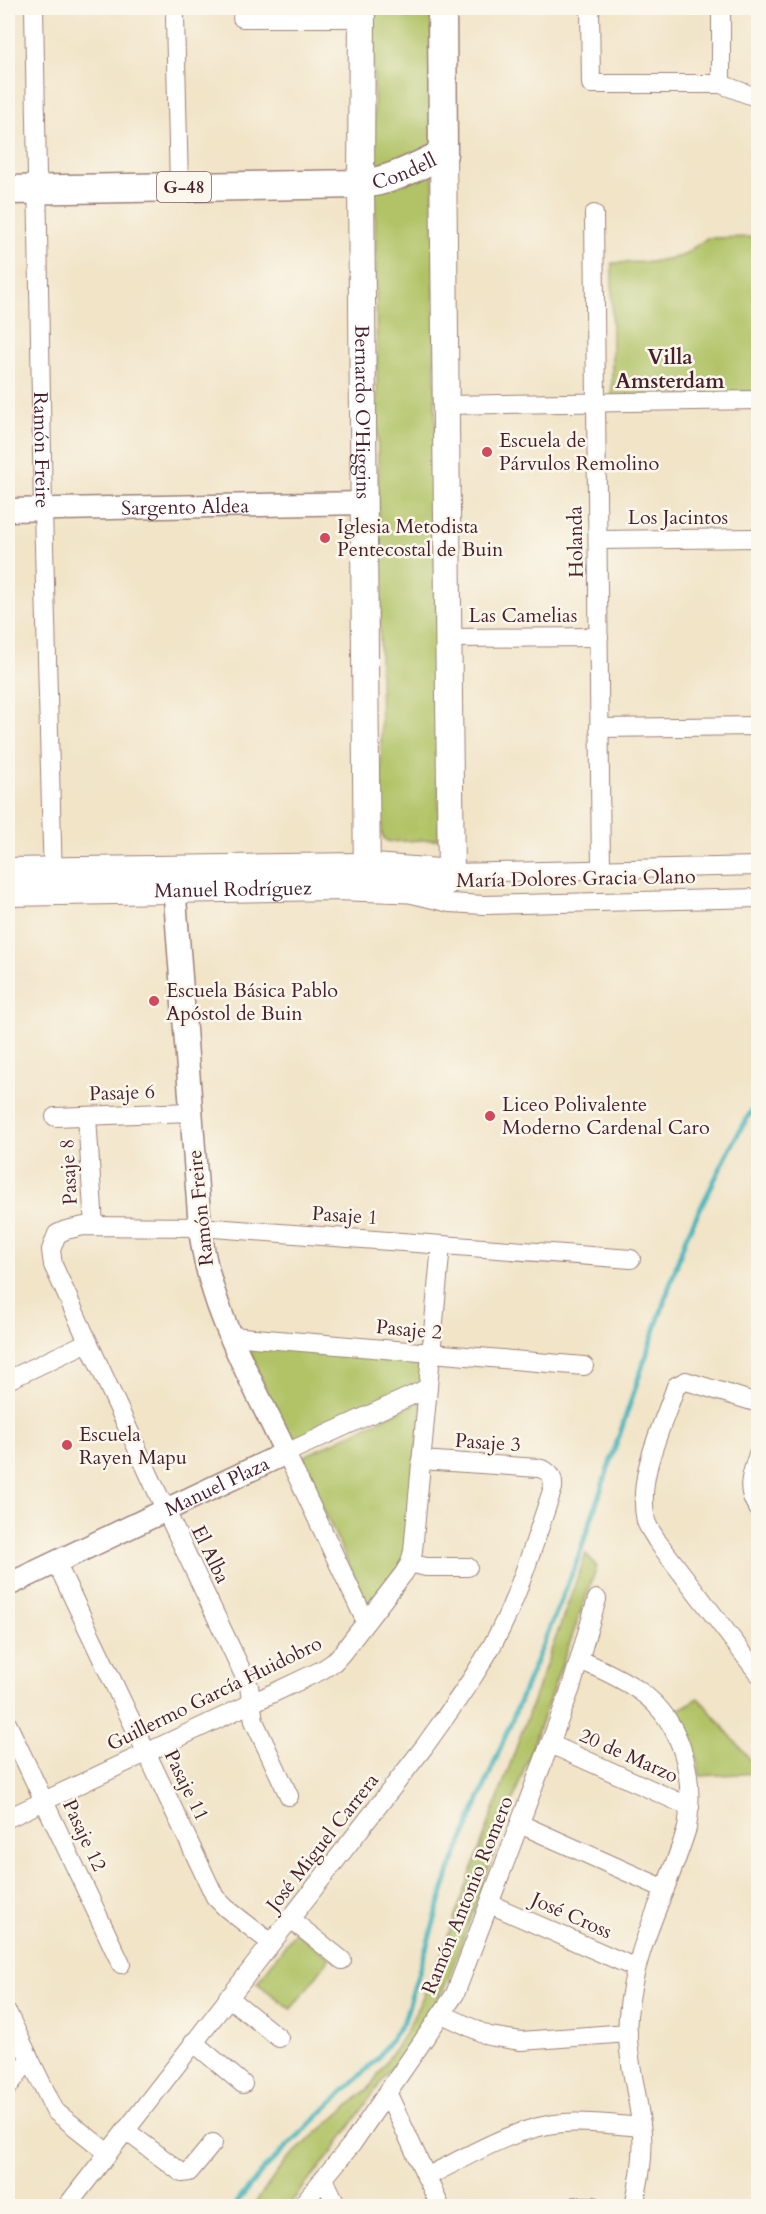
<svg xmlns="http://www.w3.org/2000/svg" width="766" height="2214" viewBox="0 0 766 2214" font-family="Cardo,serif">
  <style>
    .green { fill: #b1c366; stroke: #7e7148; stroke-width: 1.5 }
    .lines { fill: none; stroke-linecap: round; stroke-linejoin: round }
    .stream { stroke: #42b2b9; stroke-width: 5 }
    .minor-casing { stroke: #9e8279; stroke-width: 20 }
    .tertiary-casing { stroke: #9e8279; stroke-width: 25 }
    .secondary-casing { stroke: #9e8279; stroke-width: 28 }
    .primary-casing { stroke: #9e8279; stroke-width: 31 }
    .minor { stroke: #fff; stroke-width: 18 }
    .tertiary { stroke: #fff; stroke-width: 22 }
    .secondary { stroke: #fff; stroke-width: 26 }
    .primary { stroke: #fff; stroke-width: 28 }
    .poi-dot { fill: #d1495b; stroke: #fbf7ec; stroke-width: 2 }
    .labels { text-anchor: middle; stroke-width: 5; stroke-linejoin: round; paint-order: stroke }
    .shield { fill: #fbf7ec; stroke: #7f6065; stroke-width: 1.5 }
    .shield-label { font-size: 18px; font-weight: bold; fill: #4a1f2b }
    .street-label { font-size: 20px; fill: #4a1f2b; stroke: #fbf7ec }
    .poi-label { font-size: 20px; fill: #4a1f2b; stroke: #fbf7ec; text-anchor: start }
    .neighbourhood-label { font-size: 21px; font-weight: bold; fill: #4a1f2b; stroke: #fbf7ec }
  </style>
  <rect width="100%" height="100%" fill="#fbf7ec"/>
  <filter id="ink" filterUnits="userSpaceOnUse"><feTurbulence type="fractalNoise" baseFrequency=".0167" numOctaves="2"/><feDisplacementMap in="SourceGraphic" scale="12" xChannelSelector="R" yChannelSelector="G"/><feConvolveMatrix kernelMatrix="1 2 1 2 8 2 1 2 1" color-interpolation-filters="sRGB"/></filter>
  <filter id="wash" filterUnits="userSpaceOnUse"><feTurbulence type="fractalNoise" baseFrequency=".008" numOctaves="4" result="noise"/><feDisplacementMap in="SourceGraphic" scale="24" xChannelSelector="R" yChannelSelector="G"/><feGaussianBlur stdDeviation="1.35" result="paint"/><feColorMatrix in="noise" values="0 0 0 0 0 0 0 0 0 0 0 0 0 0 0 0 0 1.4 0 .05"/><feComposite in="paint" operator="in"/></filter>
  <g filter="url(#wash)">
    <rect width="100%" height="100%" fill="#f1e4c7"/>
    <path class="green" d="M 373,8 L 432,8 L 439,839 L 388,842 L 382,836 Z
      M 758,237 L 758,392 L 612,396 L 612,263 L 651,262 L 682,256 L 707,238 Z
      M 247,1344 L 426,1358 L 423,1384 L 290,1448 Z
      M 422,1400 L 408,1556 L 371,1613 L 300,1458 Z
      M 586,1554 L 597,1567 L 449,1978 L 434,2007 L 330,2155 L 288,2206 L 253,2206 L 286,2160 L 370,2087 L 408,2028 L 438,1964 Z
      M 699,1698 L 758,1769 L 758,1773 L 700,1776 L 696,1755 L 673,1713 Z
      M 295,1932 L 330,1958 L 291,2009 L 257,1983 Z"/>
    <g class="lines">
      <path class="stream" d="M 234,2206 L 264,2169 L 377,2059 L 404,2021 L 449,1873 L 576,1564 L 686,1237 L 735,1139 L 758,1100"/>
    </g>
  </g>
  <g filter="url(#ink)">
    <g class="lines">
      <g class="minor-casing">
        <g id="minor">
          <path id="s1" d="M 34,8 L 43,510 L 53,881"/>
          <path d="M 590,8 L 591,84 L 721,84 L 758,98"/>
          <path d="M 721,8 L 721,84"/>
          <path d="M 175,17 L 179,187"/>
          <path d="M 242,18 L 362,18"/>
          <path d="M 594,214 L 601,870"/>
          <path d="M 446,405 L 758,400"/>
          <path d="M 598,540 L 758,538"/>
          <path d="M 448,638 L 599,637"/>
          <path d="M 599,728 L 758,726"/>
          <path d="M 452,873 L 758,866"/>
          <path d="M 412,894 L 450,903 L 484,905 L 758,898"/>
          <path d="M 87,1116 L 94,1226"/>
          <path d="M 55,1117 L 191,1112"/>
          <path d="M 231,1336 L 584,1366"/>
          <path d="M 8,1380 L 88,1342"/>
          <path d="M 758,1403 L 686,1381 L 676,1386 C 662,1428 636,1476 646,1521 C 648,1528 654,1535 657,1541 L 758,1673"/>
          <path d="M 758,1454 C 752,1474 744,1489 758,1508"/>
          <path d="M 56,1562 L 215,1897 L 226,1908 L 271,1943"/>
          <path d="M 410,1563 L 426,1567 L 468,1567"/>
          <path d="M 366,1622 L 286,1453 L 428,1388"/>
          <path d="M 580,1660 C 601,1669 623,1679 641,1692 C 684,1723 695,1779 687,1828 C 668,1891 633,1949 628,2016 C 625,2056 639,2094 642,2134 C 644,2159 639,2182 634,2206"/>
          <path d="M 8,1725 L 121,1964"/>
          <path d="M 550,1744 L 690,1807"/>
          <path d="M 289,1796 L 254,1721 L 249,1686 L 158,1494 L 53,1265 L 51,1250 L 57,1234 L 66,1230 L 84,1226 L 200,1227 L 631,1259"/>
          <path d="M 8,1818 L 322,1670 L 334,1662 L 342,1653 L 404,1573 L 410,1563 L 413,1551 L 441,1245"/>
          <path d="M 520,1824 L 665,1889"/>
          <path d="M 490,1904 L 636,1968"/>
          <path d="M 289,1918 L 342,1960"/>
          <path d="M 228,1997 L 279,2038"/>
          <path d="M 8,2014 L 55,2111 L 108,2153"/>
          <path d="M 442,2014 L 489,2036 L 521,2041 L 628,2033"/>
          <path d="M 193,2042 L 243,2084"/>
          <path d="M 8,2087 L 29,2059"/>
          <path d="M 388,2094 L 440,2206"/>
          <path d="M 125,2130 L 182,2173 L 189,2172 L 213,2143"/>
          <path d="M 426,2177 C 469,2156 514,2127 563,2123 C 589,2121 615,2125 641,2127"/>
          <path d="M 324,2179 L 337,2206"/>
          <path d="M 67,2206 L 424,1747 C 453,1706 485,1664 506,1618 C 525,1576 538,1531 553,1488 C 554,1477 549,1470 538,1468 L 421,1460"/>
          <path d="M 301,2206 L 352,2144 L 455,1994 L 571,1688 L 597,1599"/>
          <path d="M 575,2206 L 594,2206"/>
        </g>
      </g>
      <g class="tertiary-casing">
        <g id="tertiary">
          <path id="s2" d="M 8,510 L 364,503"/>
          <path id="s3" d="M 8,1585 L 286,1453 C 252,1380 208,1308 200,1227 L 173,872"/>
        </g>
      </g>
      <g class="secondary-casing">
        <g id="secondary">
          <path id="s4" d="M 362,8 L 361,184 L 367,887"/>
          <path d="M 8,871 L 361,866 L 452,873"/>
          <path id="s5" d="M 8,893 L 335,887 L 424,890 L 439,886 L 448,881 L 451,877 L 443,154"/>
        </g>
      </g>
      <g class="primary-casing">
        <g id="primary">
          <path id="s6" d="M 8,190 L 361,184 C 391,181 416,167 443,154 L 442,8"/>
        </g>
      </g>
      <use href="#minor" class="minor"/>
      <use href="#tertiary" class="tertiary"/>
      <use href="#secondary" class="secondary"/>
      <use href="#primary" class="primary"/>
    </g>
  </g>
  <g class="poi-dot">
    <circle cx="487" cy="452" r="6"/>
    <circle cx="325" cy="538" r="6"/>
    <circle cx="154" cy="1001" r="6"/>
    <circle cx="490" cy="1116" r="6"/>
    <circle cx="67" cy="1445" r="6"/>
  </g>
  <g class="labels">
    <rect class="shield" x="157" y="172" width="54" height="30" rx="4.5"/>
    <g class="shield-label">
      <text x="184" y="193">G-48</text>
    </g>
    <g class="street-label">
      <text dy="7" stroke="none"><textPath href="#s6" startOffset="398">Condell</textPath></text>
      <text dy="7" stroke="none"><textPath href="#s4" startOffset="404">Bernardo O'Higgins</textPath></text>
      <text dy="7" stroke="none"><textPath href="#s1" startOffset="442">Ramón Freire</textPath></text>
      <text dy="7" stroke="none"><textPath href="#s2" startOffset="177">Sargento Aldea</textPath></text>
      <text x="678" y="524">Los Jacintos</text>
      <text transform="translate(575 542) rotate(-91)" y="7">Holanda</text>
      <text x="523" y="622">Las Camelias</text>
      <text transform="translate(576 878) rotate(-1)" y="7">María Dolores Gracia Olano</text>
      <text dy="7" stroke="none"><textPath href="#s5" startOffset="225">Manuel Rodríguez</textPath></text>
      <text transform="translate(122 1092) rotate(-2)" y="7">Pasaje 6</text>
      <text transform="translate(68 1172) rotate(-93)" y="7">Pasaje 8</text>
      <text transform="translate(200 1208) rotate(-96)" y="7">Ramón Freire</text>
      <text transform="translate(345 1215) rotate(4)" y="7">Pasaje 1</text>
      <text transform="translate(409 1329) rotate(5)" y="7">Pasaje 2</text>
      <text transform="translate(488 1442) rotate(4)" y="7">Pasaje 3</text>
      <text dy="7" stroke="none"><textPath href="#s3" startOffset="231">Manuel Plaza</textPath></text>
      <text transform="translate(211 1554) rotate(64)" y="7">El Alba</text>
      <text transform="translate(214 1693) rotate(-26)" y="7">Guillermo García Huidobro</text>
      <text transform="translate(629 1755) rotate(24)" y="7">20 de Marzo</text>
      <text transform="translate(187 1785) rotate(64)" y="7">Pasaje 11</text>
      <text transform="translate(85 1835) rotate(65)" y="7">Pasaje 12</text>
      <text transform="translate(322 1842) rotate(-52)" y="7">José Miguel Carrera</text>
      <text transform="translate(467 1895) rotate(-68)" y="7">Ramón Antonio Romero</text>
      <text transform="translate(572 1915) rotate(24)" y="7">José Cross</text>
    </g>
    <g class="poi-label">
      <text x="499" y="447">Escuela de<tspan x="499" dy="23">Párvulos Remolino</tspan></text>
      <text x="337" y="533">Iglesia Metodista<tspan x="337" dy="23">Pentecostal de Buin</tspan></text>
      <text x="166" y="997">Escuela Básica Pablo<tspan x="166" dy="23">Apóstol de Buin</tspan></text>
      <text x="502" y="1111">Liceo Polivalente<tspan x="502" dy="23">Moderno Cardenal Caro</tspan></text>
      <text x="79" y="1441">Escuela<tspan x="79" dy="23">Rayen Mapu</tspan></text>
    </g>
    <g class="neighbourhood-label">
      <text x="670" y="364">Villa<tspan x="670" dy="24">Amsterdam</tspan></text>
    </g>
  </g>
  <rect width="766" height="2214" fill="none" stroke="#fbf7ec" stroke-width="30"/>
</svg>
